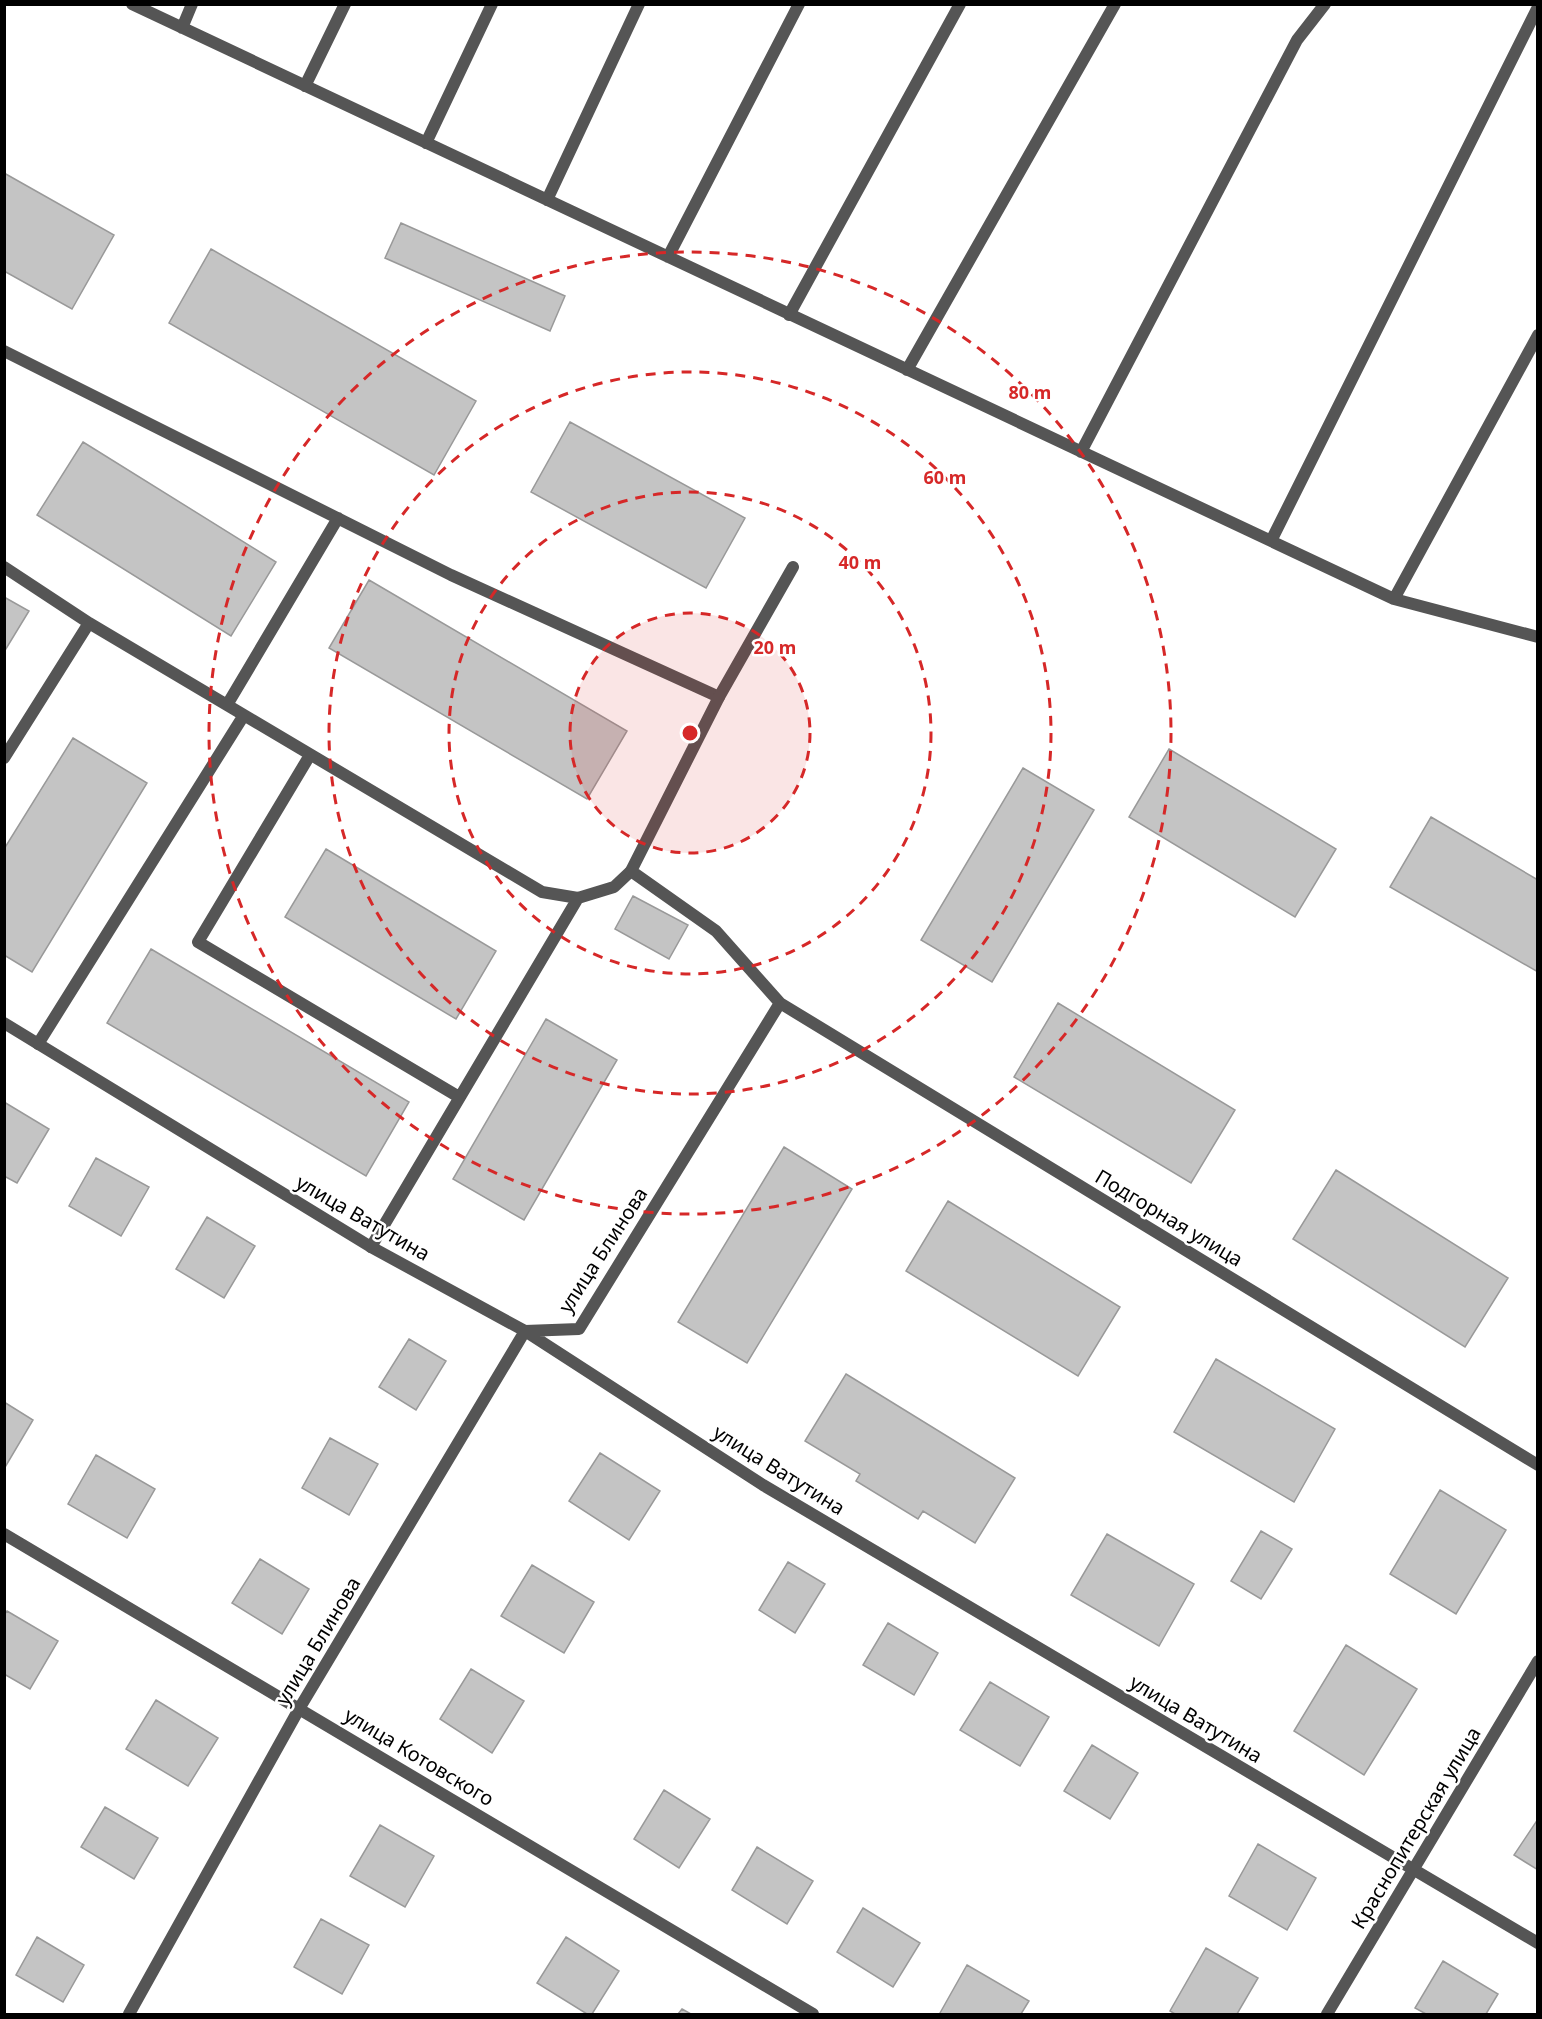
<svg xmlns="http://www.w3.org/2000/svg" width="1542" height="2019" viewBox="0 0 1542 2019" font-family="'Noto Sans',sans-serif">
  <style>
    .building { fill: #c4c4c4; stroke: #999; stroke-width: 1.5 }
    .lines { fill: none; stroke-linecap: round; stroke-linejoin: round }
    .service { stroke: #555; stroke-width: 12 }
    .minor { stroke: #555; stroke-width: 12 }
    .ring { fill: none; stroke: #d62828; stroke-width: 3; stroke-dasharray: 10 8 }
    .labels { text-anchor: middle; stroke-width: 5; stroke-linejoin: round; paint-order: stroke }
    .street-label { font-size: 20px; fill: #000; stroke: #fff }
    .centre { fill: #d62828; stroke: #fff; stroke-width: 3 }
    .ring-label { font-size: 18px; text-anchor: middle; font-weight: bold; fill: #d62828; stroke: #fff; stroke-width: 5; stroke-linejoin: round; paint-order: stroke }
  </style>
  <rect width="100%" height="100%" fill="#fff"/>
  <path class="building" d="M 4,173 L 114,235 L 72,309 L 4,271 Z
    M 401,223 L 565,296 L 550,331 L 385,258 Z
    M 211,249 L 476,401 L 434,475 L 169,323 Z
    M 570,422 L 745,518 L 706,588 L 531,492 Z
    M 83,442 L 276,562 L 231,636 L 37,515 Z
    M 369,580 L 627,731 L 587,799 L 329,648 Z
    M 4,597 L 29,611 L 4,652 Z
    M 73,738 L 147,783 L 32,972 L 4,955 L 4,849 Z
    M 1169,749 L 1336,849 L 1295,917 L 1129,817 Z
    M 1023,768 L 1094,810 L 992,982 L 921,940 Z
    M 1431,817 L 1538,880 L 1538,972 L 1390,887 Z
    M 326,849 L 496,951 L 456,1019 L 285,917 Z
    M 633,896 L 688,925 L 669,959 L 615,929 Z
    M 151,949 L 409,1102 L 366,1176 L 107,1023 Z
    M 1058,1003 L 1235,1110 L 1191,1183 L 1014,1077 Z
    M 546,1019 L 617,1060 L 524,1220 L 453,1179 Z
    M 4,1102 L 49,1129 L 17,1183 L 4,1176 Z
    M 784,1147 L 852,1189 L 747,1363 L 678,1322 Z
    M 96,1158 L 149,1187 L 121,1236 L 69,1206 Z
    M 1336,1170 L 1508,1278 L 1465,1347 L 1293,1239 Z
    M 948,1201 L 1120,1307 L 1078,1376 L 906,1271 Z
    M 207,1217 L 255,1246 L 224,1298 L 176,1269 Z
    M 409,1339 L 446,1361 L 416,1410 L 379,1387 Z
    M 1216,1359 L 1335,1429 L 1294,1502 L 1174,1432 Z
    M 846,1374 L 1015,1478 L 975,1543 L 923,1511 L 918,1519 L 856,1481 L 860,1474 L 805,1441 Z
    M 4,1402 L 33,1420 L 4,1469 Z
    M 330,1438 L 378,1464 L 349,1515 L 302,1488 Z
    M 600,1453 L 660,1491 L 629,1540 L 569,1501 Z
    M 96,1455 L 155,1489 L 127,1538 L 68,1504 Z
    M 1440,1490 L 1506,1530 L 1456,1614 L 1390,1574 Z
    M 1261,1531 L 1292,1549 L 1261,1599 L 1231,1581 Z
    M 1107,1534 L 1194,1584 L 1159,1646 L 1071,1595 Z
    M 260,1559 L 309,1589 L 282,1634 L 232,1603 Z
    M 788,1562 L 825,1584 L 795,1633 L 759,1610 Z
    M 532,1565 L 594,1602 L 564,1653 L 501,1616 Z
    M 7,1611 L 58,1641 L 30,1689 L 4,1674 L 4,1615 Z
    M 888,1623 L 938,1653 L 914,1695 L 863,1665 Z
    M 1346,1645 L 1417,1689 L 1364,1775 L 1294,1731 Z
    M 471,1669 L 524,1701 L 492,1753 L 440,1719 Z
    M 990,1682 L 1049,1717 L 1020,1766 L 960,1730 Z
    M 156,1700 L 218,1738 L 188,1786 L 126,1749 Z
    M 1092,1745 L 1138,1773 L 1110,1819 L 1064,1791 Z
    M 664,1790 L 710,1819 L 679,1868 L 634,1839 Z
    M 105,1807 L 158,1838 L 134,1879 L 81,1847 Z
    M 1538,1819 L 1538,1870 L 1514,1855 Z
    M 380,1825 L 434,1856 L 405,1907 L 350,1876 Z
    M 1258,1844 L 1316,1878 L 1287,1930 L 1229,1896 Z
    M 757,1847 L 813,1881 L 787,1924 L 732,1890 Z
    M 863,1908 L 920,1943 L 893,1987 L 837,1952 Z
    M 321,1919 L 369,1945 L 342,1994 L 294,1967 Z
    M 37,1937 L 84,1965 L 63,2002 L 16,1975 Z
    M 566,1937 L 619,1971 L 592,2014 L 587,2014 L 537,1983 Z
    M 1206,1948 L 1258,1978 L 1237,2014 L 1175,2014 L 1170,2011 Z
    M 1443,1961 L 1498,1994 L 1486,2014 L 1426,2014 L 1415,2008 Z
    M 967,1965 L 1029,2001 L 1021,2014 L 943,2014 L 940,2013 Z
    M 682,2009 L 691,2014 L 678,2014 Z"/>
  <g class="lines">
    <path class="service" d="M 132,4 L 1394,599 L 1538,637
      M 182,28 L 192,4
      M 305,86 L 345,4
      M 426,143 L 492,4
      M 547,200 L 639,4
      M 668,257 L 799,4
      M 789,315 L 960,4
      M 4,351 L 451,575 L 719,697
      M 907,370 L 1115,4
      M 1081,452 L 1297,40 L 1325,4
      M 1271,541 L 1538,7
      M 4,567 L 89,623
      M 1394,599 L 1538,335
      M 227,705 L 338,518
      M 310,755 L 198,942 L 459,1097
      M 4,758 L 89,623 L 542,892 L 578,898 L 614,887 L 631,871
      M 38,1044 L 244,715
      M 371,1247 L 578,898"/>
    <path class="minor" d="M 780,1003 L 1538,1465
      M 4,1023 L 371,1247 L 525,1331 L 763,1485 L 1538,1943
      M 4,1534 L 813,2014
      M 129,2014 L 299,1709 L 525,1331 L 579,1329 L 780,1003 L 716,931 L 631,871 L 719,697 L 793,567
      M 1327,2014 L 1538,1661"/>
  </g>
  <circle cx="690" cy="733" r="120" fill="#d62828" fill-opacity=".12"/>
  <g class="ring">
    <circle cx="690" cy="733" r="120"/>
    <circle cx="690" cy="733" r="241"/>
    <circle cx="690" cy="733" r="361"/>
    <circle cx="690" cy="733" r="481"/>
  </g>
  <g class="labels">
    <g class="street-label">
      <text transform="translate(363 1218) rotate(30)" y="7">улица Ватутина</text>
      <text transform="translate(1169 1218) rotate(31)" y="7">Подгорная улица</text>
      <text transform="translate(603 1250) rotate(-57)" y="7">улица Блинова</text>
      <text transform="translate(779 1470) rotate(32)" y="7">улица Ватутина</text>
      <text transform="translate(318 1641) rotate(-59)" y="7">улица Блинова</text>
      <text transform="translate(1196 1719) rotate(31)" y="7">улица Ватутина</text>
      <text transform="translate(419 1757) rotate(31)" y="7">улица Котовского</text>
      <text transform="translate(1416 1828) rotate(-59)" y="7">Краснопитерская улица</text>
    </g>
  </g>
  <circle cx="690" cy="733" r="9" class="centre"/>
  <g class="ring-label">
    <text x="1030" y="399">80 m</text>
    <text x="945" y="484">60 m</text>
    <text x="860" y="569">40 m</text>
    <text x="775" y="654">20 m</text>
  </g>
  <rect width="1542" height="2019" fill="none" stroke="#000000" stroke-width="12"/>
</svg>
